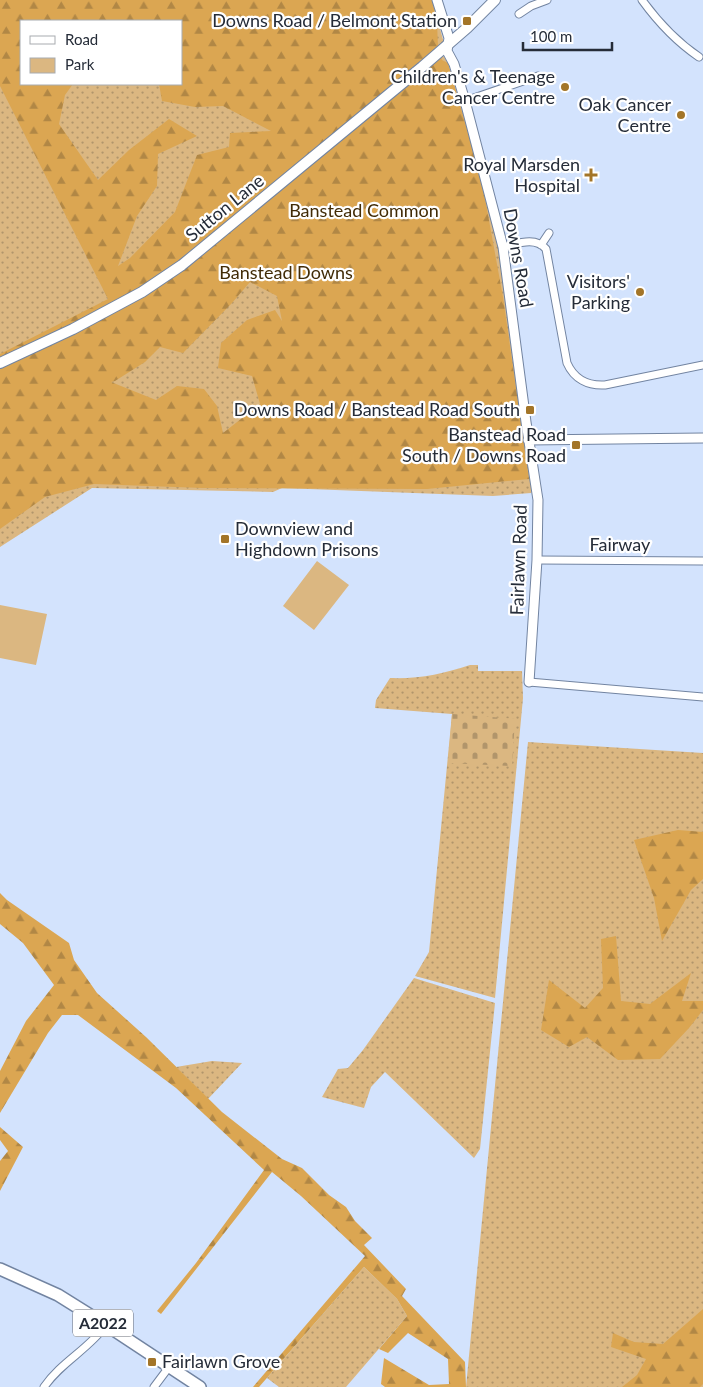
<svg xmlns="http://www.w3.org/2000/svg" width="703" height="1387" viewBox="0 0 703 1387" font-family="Lato,sans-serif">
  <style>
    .green { fill: url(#green-dots); fill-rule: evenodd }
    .forest { fill: url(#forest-firs); fill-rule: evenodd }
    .cemetery { fill: url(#cemetery-stones) }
    .pitch { fill: #dbb781 }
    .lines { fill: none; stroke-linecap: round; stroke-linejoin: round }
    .minor-casing { stroke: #7284a1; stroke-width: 9 }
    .tertiary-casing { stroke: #7284a1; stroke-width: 11 }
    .secondary-casing { stroke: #7284a1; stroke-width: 12 }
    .primary-casing { stroke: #7284a1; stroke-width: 14 }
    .minor { stroke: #fff; stroke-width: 7 }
    .tertiary { stroke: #fff; stroke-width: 9 }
    .secondary { stroke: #fff; stroke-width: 10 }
    .primary { stroke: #fff; stroke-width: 11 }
    .poi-dot { fill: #a37528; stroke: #fff; stroke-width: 2 }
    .labels { text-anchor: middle; stroke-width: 4.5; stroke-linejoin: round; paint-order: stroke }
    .shield { fill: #fff; stroke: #666b74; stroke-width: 1 }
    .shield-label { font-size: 16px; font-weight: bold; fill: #252c38 }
    .poi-label { font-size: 18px; fill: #252c38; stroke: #fff; text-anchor: end }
    .street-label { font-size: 18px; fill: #252c38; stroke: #fff }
    .park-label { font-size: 18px; fill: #412b06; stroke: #fff }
  </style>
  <defs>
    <pattern id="green-dots" width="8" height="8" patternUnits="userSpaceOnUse" patternTransform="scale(1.25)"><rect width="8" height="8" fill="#dbb781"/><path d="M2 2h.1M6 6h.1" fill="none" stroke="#b1956b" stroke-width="1.8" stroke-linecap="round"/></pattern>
    <pattern id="forest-firs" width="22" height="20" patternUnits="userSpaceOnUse" patternTransform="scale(1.25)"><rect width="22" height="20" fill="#dba652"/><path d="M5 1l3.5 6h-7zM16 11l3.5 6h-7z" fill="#b18745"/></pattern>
    <pattern id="cemetery-stones" width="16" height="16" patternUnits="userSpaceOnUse" patternTransform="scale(1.25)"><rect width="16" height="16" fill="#dbb781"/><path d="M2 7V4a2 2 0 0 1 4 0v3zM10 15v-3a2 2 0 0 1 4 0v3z" fill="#b1956b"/></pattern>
  </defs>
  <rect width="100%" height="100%" fill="#d3e3fd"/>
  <path class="green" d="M 0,0 L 432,0 L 444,43 L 438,48 L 448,63 L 503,247 L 535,483 L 531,493 L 493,496 L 282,488 L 273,492 L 92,488 L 0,547 ZM 21,21 L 181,21 L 181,84 L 21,84 Z
    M 470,665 L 478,665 L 478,671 L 522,671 L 523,698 L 495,998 L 415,976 L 429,952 L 452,714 L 375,708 L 376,700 L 390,678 C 420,679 442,674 470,665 Z
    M 528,742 L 703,753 L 703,1387 L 466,1387 Z
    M 414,978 L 495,1003 L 480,1149 L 474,1158 L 385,1072 L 371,1087 L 364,1108 L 322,1097 L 338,1069 L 348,1068 L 363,1050 Z
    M 212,1061 L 242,1063 L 208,1099 L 176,1067 Z
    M 364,1267 L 397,1299 L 407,1316 L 346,1387 L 279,1387 L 267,1378 Z"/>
  <path class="forest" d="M 0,0 L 432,0 L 437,21 L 438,47 L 442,60 L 448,63 L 482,182 L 503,297 L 529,479 L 427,489 L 202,488 L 94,484 L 45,497 L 0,529 L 0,354 L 108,299 L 0,86 ZM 21,21 L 181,21 L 181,84 L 159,84 L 162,101 L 195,107 L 223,106 L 271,131 L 230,133 L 229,147 L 197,155 L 175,212 L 130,258 L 118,266 L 137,216 L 157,186 L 158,154 L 197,136 L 169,119 L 129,150 L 98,180 L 59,124 L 65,95 L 73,84 L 21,84 ZM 250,282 L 277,296 L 282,321 L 275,310 L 247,320 L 221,343 L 218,368 L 252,376 L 260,404 L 223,433 L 217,406 L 204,389 L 177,386 L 156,400 L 111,382 L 115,381 L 145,362 L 160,347 L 183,353 L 232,303 Z
    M 678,830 L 703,832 L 703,879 L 691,890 L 662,941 L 654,898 L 634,840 Z
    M 0,893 L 7,900 L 69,943 L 74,960 L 97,993 L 146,1037 L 222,1112 L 282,1159 L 302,1168 L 329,1195 L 346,1207 L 355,1221 L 372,1238 L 364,1245 L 406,1289 L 402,1296 L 465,1362 L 466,1387 L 385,1387 L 381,1384 L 384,1358 L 429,1385 L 449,1384 L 448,1359 L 408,1333 L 388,1353 L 379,1349 L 407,1316 L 397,1299 L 364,1267 L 259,1387 L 253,1387 L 365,1256 L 301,1196 L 272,1172 L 161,1314 L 157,1311 L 196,1263 L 264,1170 L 176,1088 L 78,1015 L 62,1015 L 48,1033 L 0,1113 L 0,1071 L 26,1021 L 54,985 L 23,943 L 0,924 Z
    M 616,936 L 621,1001 L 650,1004 L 691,973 L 682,1001 L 703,1001 L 703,1010 L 689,1028 L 660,1059 L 618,1060 L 587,1037 L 569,1047 L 541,1030 L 549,980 L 585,1008 L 603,988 L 601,939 Z
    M 0,1127 L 23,1147 L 0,1191 L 0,1161 L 8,1151 L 0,1140 Z
    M 703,1309 L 703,1384 L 700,1387 L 622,1387 L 637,1375 L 646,1359 L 611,1347 L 613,1333 L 634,1342 L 663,1344 Z"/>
  <path class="cemetery" d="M 452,714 L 515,719 L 512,766 L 448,763 Z"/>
  <path class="pitch" d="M 317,561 L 349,585 L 314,630 L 283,606 Z
    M 0,605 L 47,614 L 36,665 L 0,658 Z"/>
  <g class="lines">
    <g class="minor-casing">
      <path id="minor" d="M 642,0 C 658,22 677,42 699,57
        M 519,14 L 531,6 L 547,0
        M 465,101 L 538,76
        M 541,245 L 549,233
        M 503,247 C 517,244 535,236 546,249 L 567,363 C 574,379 588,386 605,385 L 703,365
        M 537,560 L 703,561
        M 529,682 L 703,697
        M 44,1387 C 61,1362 89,1349 106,1325
        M 154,1387 L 169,1367"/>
    </g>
    <g class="tertiary-casing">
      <path id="tertiary" d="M 437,0 L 449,38 L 447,51 L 454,64 L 465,101 L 503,247 L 526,422 L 538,500 L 537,560 L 529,682
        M 528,440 L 703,438"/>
    </g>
    <g class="secondary-casing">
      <path id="secondary" d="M 0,363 L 73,329 L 142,292 L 182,265 L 422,67 L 467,28 L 495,0"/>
    </g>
    <g class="primary-casing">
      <path id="primary" d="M 0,1269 L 58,1295 L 106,1325 L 200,1387"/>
    </g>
    <use href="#minor" class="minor"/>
    <use href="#tertiary" class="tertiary"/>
    <use href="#secondary" class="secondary"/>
    <use href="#primary" class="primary"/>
  </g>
  <g class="poi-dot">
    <rect x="462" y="16" width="10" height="10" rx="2.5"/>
    <circle cx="565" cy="87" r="5"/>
    <circle cx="681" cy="115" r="5"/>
    <path d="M588.5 167.5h5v5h5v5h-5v5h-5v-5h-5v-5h5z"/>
    <circle cx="640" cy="292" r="5"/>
    <rect x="525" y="405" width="10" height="10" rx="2.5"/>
    <rect x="571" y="440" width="10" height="10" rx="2.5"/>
    <rect x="220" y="534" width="10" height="10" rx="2.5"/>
    <rect x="147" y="1357" width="10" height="10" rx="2.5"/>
  </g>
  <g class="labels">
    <rect class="shield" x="73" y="1309.5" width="60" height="27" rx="4"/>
    <g class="shield-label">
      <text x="103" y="1329">A2022</text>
    </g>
    <g class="poi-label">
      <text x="457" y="27">Downs Road / Belmont Station</text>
      <text x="555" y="83">Children's &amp; Teenage<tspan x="555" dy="21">Cancer Centre</tspan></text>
      <text x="671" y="111">Oak Cancer<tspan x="671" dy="21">Centre</tspan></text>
      <text x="580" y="171">Royal Marsden<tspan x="580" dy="21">Hospital</tspan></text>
      <text x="630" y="288">Visitors'<tspan x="630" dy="21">Parking</tspan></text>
      <text x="520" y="416">Downs Road / Banstead Road South</text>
      <text x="566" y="441">Banstead Road<tspan x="566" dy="21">South / Downs Road</tspan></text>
      <text x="235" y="535" text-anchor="start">Downview and<tspan x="235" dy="21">Highdown Prisons</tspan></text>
      <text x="162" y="1368" text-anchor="start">Fairlawn Grove</text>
    </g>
    <g class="street-label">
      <text transform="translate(225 208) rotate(-39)" y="6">Sutton Lane</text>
      <text transform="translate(518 258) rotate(80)" y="6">Downs Road</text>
      <text x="620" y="551">Fairway</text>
      <text transform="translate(519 560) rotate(-88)" y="6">Fairlawn Road</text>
    </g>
    <g class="park-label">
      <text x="364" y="217">Banstead Common</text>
      <text x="286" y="279">Banstead Downs</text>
    </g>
  </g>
  <rect x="20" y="20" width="162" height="65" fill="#ffffff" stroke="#a8abaf"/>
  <rect x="30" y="36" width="25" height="8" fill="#ffffff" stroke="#a8abaf"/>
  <text x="65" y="45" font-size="15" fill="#252c38">Road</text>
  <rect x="30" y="58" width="25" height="15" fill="#dbb781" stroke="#a8abaf"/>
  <text x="65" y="70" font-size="15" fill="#252c38">Park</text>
  <path d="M523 42v8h89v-8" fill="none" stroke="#252c38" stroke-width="2.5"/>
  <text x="530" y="42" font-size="15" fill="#252c38" stroke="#ffffff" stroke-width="4" paint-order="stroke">100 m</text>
</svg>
